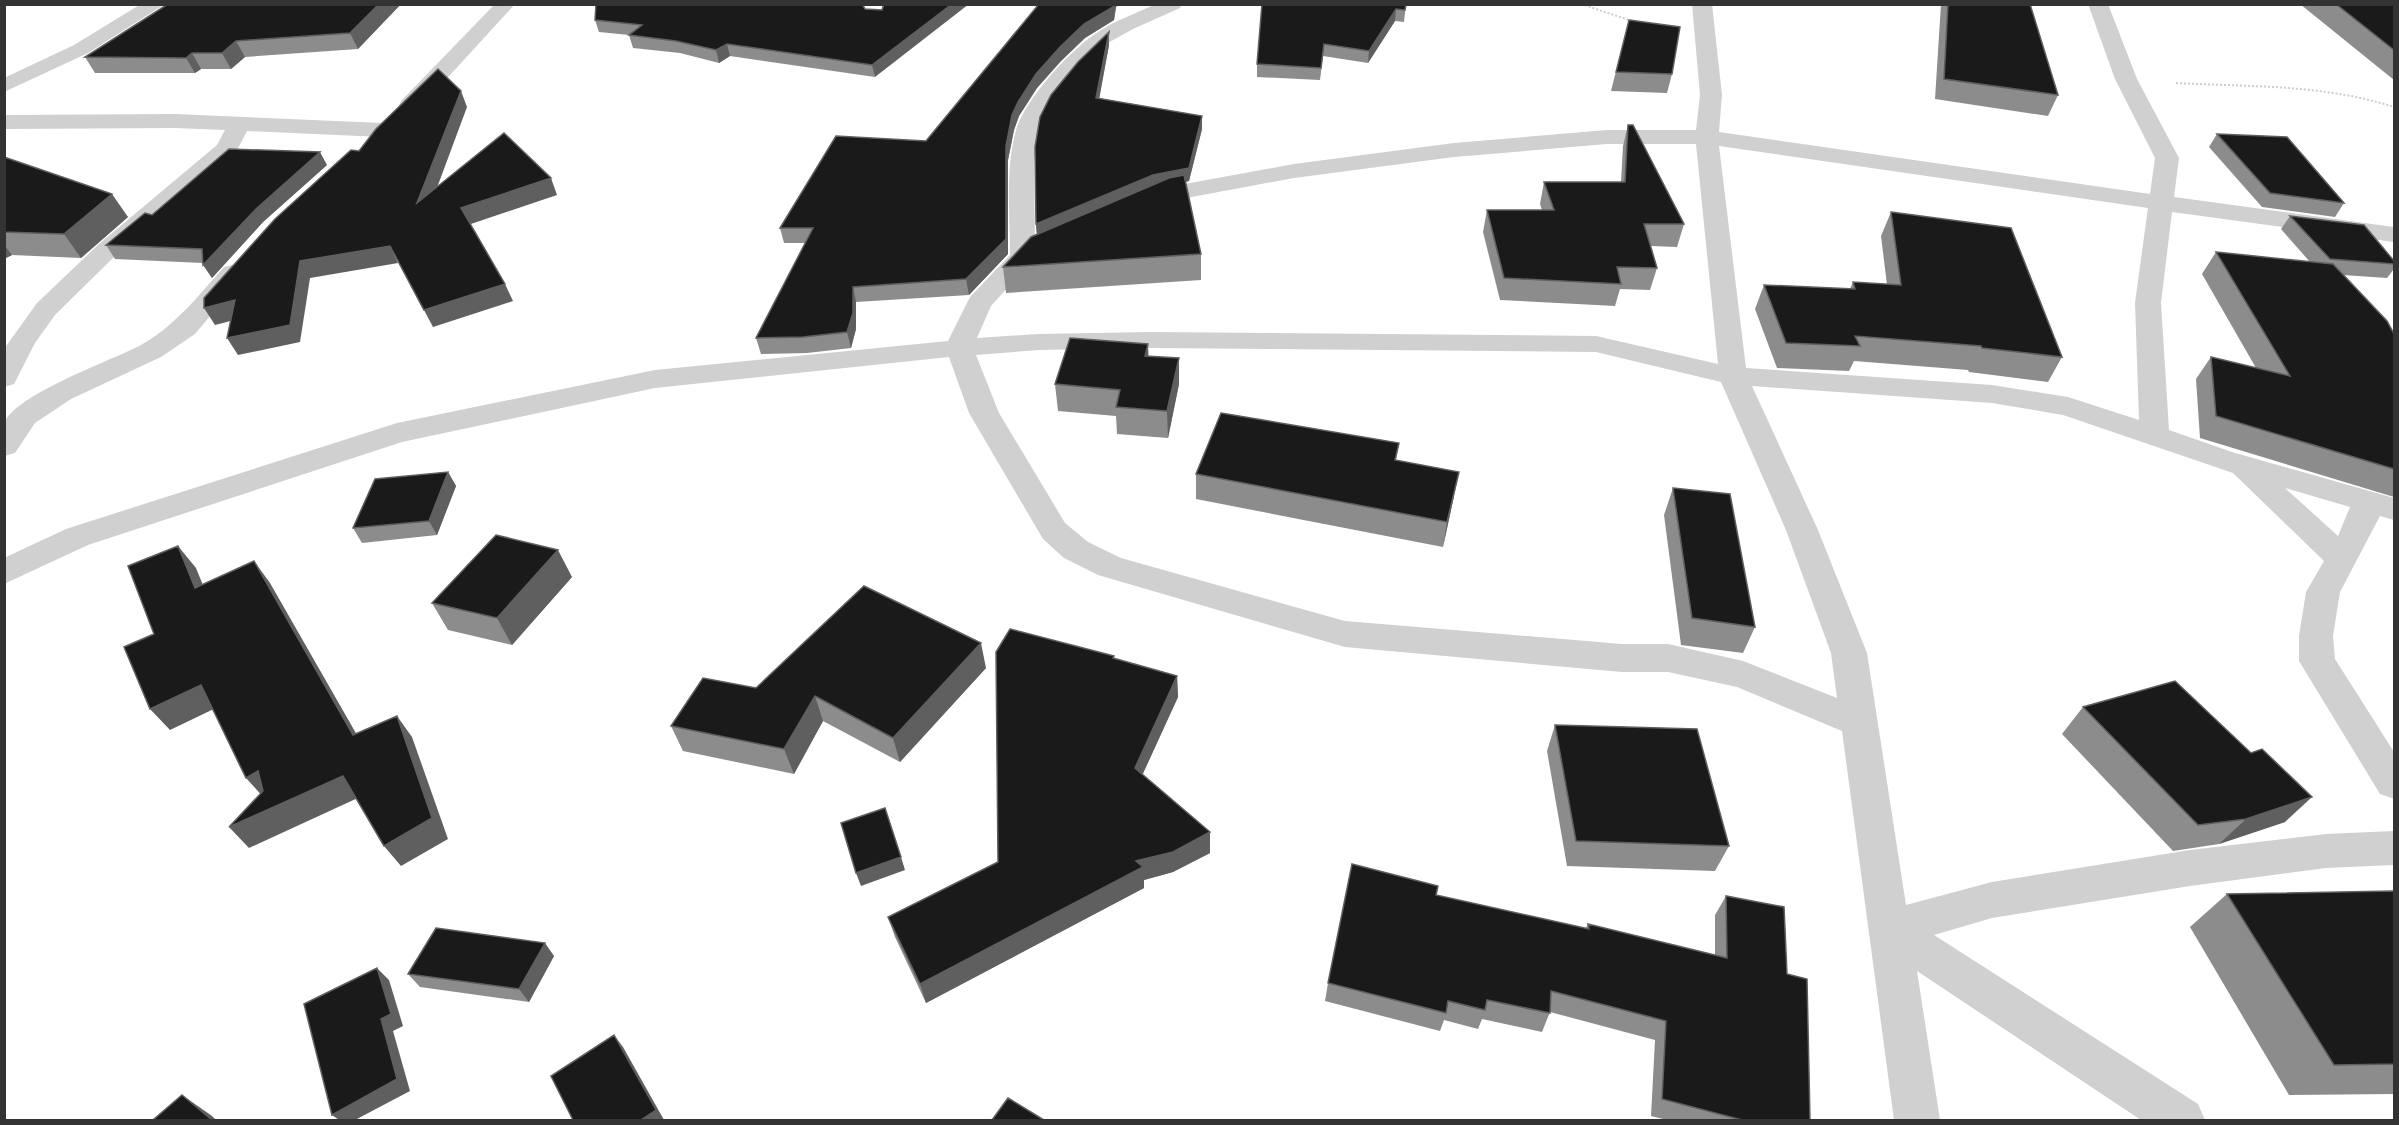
<svg xmlns="http://www.w3.org/2000/svg" width="2399" height="1125" viewBox="0 0 2399 1125" font-family="Rubik,sans-serif">
  <style>
    .lines { fill: none; stroke-linecap: round; stroke-linejoin: round }
    .path { stroke: #cdcdcd; stroke-width: 2; stroke-dasharray: 2 2; stroke-linecap: butt }
    .minor { fill: #d0d0d0; fill-rule: evenodd }
    .wall { fill: #8c8c8c }
    .shaded-wall { fill: #5f5f5f }
    .building { fill: #1a1a1a; stroke: #5f5f5f; stroke-width: 1.5 }
  </style>
  <rect width="100%" height="100%" fill="#fff"/>
  <g class="lines">
    <path class="path" d="M 1581,4 L 1632,21
      M 2176,83 C 2250,87 2323,84 2394,107"/>
    <path class="minor" d="M 141,4 L 165,4 L 88,53 L 4,92 L 4,78 L 74,45 Z
      M 495,4 L 515,4 L 418,110 L 410,112 L 402,110 L 399,105 L 402,100 Z
      M 1156,4 L 1182,4 L 1180,8 L 1133,29 L 1106,44 L 1077,73 L 1050,107 L 1039,129 L 1034,160 L 1035,243 L 1049,244 L 1053,249 L 1049,254 L 1032,261 L 991,306 L 977,338 L 1039,334 L 1150,332 L 1596,336 L 1718,364 L 1696,144 L 1607,144 L 1454,157 L 1294,178 L 1170,201 L 1145,211 L 1136,209 L 1133,204 L 1136,199 L 1163,188 L 1294,164 L 1454,143 L 1607,130 L 1696,130 L 1700,95 L 1692,4 L 1712,4 L 1722,95 L 1719,132 L 2150,194 L 2155,158 L 2115,79 L 2088,4 L 2108,4 L 2137,79 L 2179,158 L 2174,197 L 2394,227 L 2394,242 L 2172,212 L 2161,303 L 2169,430 L 2232,452 L 2394,498 L 2394,520 L 2380,516 L 2340,592 L 2333,636 L 2335,659 L 2394,752 L 2394,799 L 2380,794 L 2299,661 L 2299,636 L 2306,592 L 2324,561 L 2233,473 L 2063,415 L 1992,403 L 1752,386 L 1818,530 L 1867,653 L 1906,905 L 1992,882 L 2190,850 L 2326,834 L 2394,831 L 2394,865 L 2326,868 L 2190,886 L 1992,918 L 1934,935 L 2198,1104 L 2205,1120 L 2141,1120 L 1917,971 L 1940,1120 L 1894,1120 L 1842,731 L 1737,687 L 1668,672 L 1622,672 L 1345,647 L 1098,575 L 1064,558 L 1043,539 L 969,413 L 949,357 L 655,388 L 402,442 L 88,545 L 4,584 L 4,558 L 66,529 L 397,423 L 655,370 L 948,341 L 970,297 L 1010,255 C 1010,214 1005,170 1016,130 C 1026,98 1070,50 1098,32 C 1116,20 1137,13 1156,4 ZM 1719,146 L 2148,208 L 2135,303 L 2139,420 L 2068,397 L 1992,385 L 1746,368 ZM 1150,348 L 1596,352 L 1721,382 L 1786,530 L 1831,653 L 1837,698 L 1743,661 L 1668,644 L 1622,644 L 1345,621 L 1121,558 L 1088,542 L 1065,523 L 999,413 L 976,355 L 1039,350 ZM 2285,488 L 2350,507 L 2338,536 Z
      M 175,114 L 382,123 L 390,125 L 393,130 L 390,135 L 382,137 L 247,131 L 235,154 L 117,254 L 55,315 L 35,343 L 14,384 L 4,387 L 4,349 L 37,303 L 99,244 L 217,145 L 225,130 L 175,128 L 4,129 L 4,115 Z
      M 233,265 L 242,267 L 246,273 L 195,334 L 161,357 L 71,399 L 35,423 L 15,453 L 4,456 C 4,446 2,433 4,424 C 13,395 113,360 141,345 C 175,326 198,296 224,267 Z"/>
  </g>
  <path class="wall" d="M 168,4 L 401,4 L 358,49 L 245,57 L 231,69 L 201,69 L 195,73 L 95,73 L 85,57 Z
    M 1406,4 L 1404,22 L 1395,21 L 1368,63 L 1323,56 L 1320,80 L 1257,77 L 1257,64 Z
    M 1941,4 L 2030,4 L 2058,95 L 2048,116 L 1935,99 Z
    M 2300,4 L 2394,4 L 2394,80 Z
    M 1116,7 L 1114,20 L 1085,38 L 1061,61 L 1037,88 L 1019,116 L 1014,130 L 1008,160 L 1008,254 L 969,295 L 856,302 L 856,329 L 851,348 L 807,353 L 761,354 L 756,338 L 805,243 L 784,243 L 780,228 L 926,141 Z
    M 865,9 L 875,77 L 730,56 L 719,63 L 680,53 L 633,48 L 629,35 L 599,32 L 595,20 Z
    M 1629,20 L 1672,74 L 1667,93 L 1611,91 Z
    M 1109,32 L 1109,45 L 1099,98 L 1202,116 L 1202,129 L 1189,181 L 1186,182 L 1201,254 L 1201,280 L 1006,293 L 1003,267 L 1037,234 L 1036,224 Z
    M 1628,125 L 1684,224 L 1677,247 L 1651,246 L 1657,268 L 1650,290 L 1620,289 L 1615,306 L 1500,300 L 1483,232 L 1487,210 L 1542,210 L 1540,204 L 1544,182 L 1621,182 L 1623,146 Z
    M 2217,134 L 2344,203 L 2335,217 L 2262,207 L 2209,147 Z
    M 4,157 L 128,217 L 81,258 L 12,255 L 4,259 Z
    M 327,165 L 263,222 L 212,278 L 203,263 L 115,259 L 106,245 L 152,215 Z
    M 1891,212 L 2062,357 L 2048,382 L 1969,372 L 1968,370 L 1854,361 L 1849,371 L 1777,368 L 1755,309 L 1764,285 L 1850,289 L 1853,282 L 1887,285 L 1881,236 Z
    M 2290,216 L 2394,264 L 2394,269 L 2387,278 L 2343,275 L 2394,334 L 2394,497 L 2200,438 L 2196,379 L 2211,357 L 2256,368 L 2202,274 L 2216,252 L 2310,262 L 2281,229 Z
    M 1148,344 L 1148,356 L 1179,358 L 1179,384 L 1168,438 L 1117,434 L 1116,416 L 1058,411 L 1055,384 Z
    M 1399,443 L 1396,460 L 1454,496 L 1443,547 L 1196,499 L 1196,474 Z
    M 448,472 L 456,486 L 437,535 L 362,543 L 353,528 Z
    M 1673,488 L 1755,627 L 1743,653 L 1681,645 L 1664,515 Z
    M 572,577 L 512,645 L 448,630 L 432,603 Z
    M 1114,656 L 1114,658 L 1177,676 L 1178,697 L 1142,775 L 1210,853 L 1173,872 L 1144,880 L 1144,888 L 926,1003 L 895,937 L 888,917 L 998,862 Z
    M 986,668 L 900,762 L 823,721 L 794,774 L 683,751 L 671,726 L 756,688 Z
    M 2083,707 L 2285,822 L 2219,844 L 2173,851 L 2062,734 Z
    M 1555,725 L 1729,846 L 1715,871 L 1567,866 L 1547,751 Z
    M 2394,891 L 2394,1094 L 2289,1095 L 2190,927 L 2227,894 Z
    M 1436,895 L 1586,928 L 1588,924 L 1715,955 L 1715,915 L 1726,896 L 1787,974 L 1810,1120 L 1667,1120 L 1651,1116 L 1655,1040 L 1550,1012 L 1542,1032 L 1482,1019 L 1478,1029 L 1444,1020 L 1440,1031 L 1325,1001 L 1328,983 Z
    M 554,956 L 529,1002 L 420,987 L 408,974 Z"/>
  <path class="shaded-wall" d="M 379,4 L 401,4 L 358,49 L 350,33 Z
    M 952,4 L 969,4 L 875,77 L 872,65 Z
    M 1114,4 L 1119,4 L 1116,7 L 1114,20 L 1085,38 L 1061,61 L 1037,88 L 1019,116 L 1014,130 L 1008,160 L 1008,254 L 969,295 L 966,279 L 1006,146 L 1012,115 L 1018,102 L 1036,74 L 1060,47 L 1084,24 Z
    M 1396,9 L 1395,21 L 1368,63 L 1369,51 Z
    M 1109,32 L 1109,45 L 1097,111 L 1096,98 Z
    M 236,41 L 245,57 L 231,69 L 222,53 Z
    M 727,44 L 730,56 L 719,63 L 716,50 Z
    M 192,53 L 201,69 L 195,73 L 186,58 Z
    M 461,91 L 467,107 L 425,220 L 417,203 Z
    M 1202,116 L 1202,129 L 1189,181 L 1153,188 L 1037,238 L 1036,224 Z
    M 320,152 L 327,165 L 263,222 L 212,278 L 203,265 L 256,209 Z
    M 551,178 L 557,195 L 468,225 L 461,208 Z
    M 112,194 L 128,217 L 81,258 L 64,234 Z
    M 4,245 L 12,255 L 4,259 Z
    M 390,246 L 398,263 L 310,278 L 300,342 L 238,355 L 227,338 L 300,261 Z
    M 505,284 L 513,301 L 433,327 L 424,310 Z
    M 853,287 L 856,302 L 856,329 L 851,348 L 847,332 Z
    M 235,300 L 246,317 L 215,325 L 204,308 Z
    M 1148,344 L 1149,370 L 1145,356 Z
    M 1179,358 L 1179,384 L 1168,438 L 1167,411 Z
    M 448,472 L 456,486 L 437,535 L 429,521 Z
    M 1459,472 L 1454,496 L 1443,547 L 1447,522 Z
    M 178,546 L 196,568 L 213,610 L 195,588 Z
    M 558,550 L 572,577 L 512,645 L 497,618 Z
    M 254,561 L 270,583 L 369,756 L 353,735 Z
    M 981,643 L 986,668 L 900,762 L 893,738 Z
    M 1177,676 L 1178,697 L 1136,789 L 1135,768 Z
    M 201,685 L 220,706 L 170,730 L 150,709 Z
    M 815,696 L 823,721 L 794,774 L 784,749 Z
    M 397,716 L 412,737 L 448,839 L 401,866 L 384,846 Z
    M 258,771 L 265,799 L 246,778 Z
    M 343,776 L 360,797 L 249,848 L 229,827 Z
    M 2312,797 L 2285,822 L 2219,844 L 2246,819 Z
    M 1210,832 L 1210,853 L 1173,872 L 1144,880 L 1144,888 L 926,1003 L 920,984 L 1136,861 Z
    M 901,857 L 905,870 L 861,886 L 856,873 Z
    M 545,943 L 554,956 L 529,1002 L 519,989 Z
    M 377,968 L 389,980 L 403,1026 L 393,1031 L 410,1091 L 355,1120 L 339,1120 L 332,1115 L 381,1019 Z
    M 614,1035 L 623,1047 L 664,1120 L 641,1120 Z
    M 182,1095 L 212,1116 L 216,1120 L 212,1120 Z"/>
  <path class="building" d="M 168,4 L 379,4 L 350,33 L 236,41 L 222,53 L 192,53 L 186,58 L 85,57 Z
    M 596,4 L 862,4 L 865,9 L 882,10 L 884,4 L 952,4 L 872,65 L 727,44 L 716,50 L 676,41 L 629,35 L 642,25 L 595,20 Z
    M 1039,4 L 1114,4 L 1113,7 L 1084,24 L 1060,47 L 1036,74 L 1018,102 L 1012,115 L 1006,146 L 1006,239 L 966,279 L 853,287 L 853,313 L 847,332 L 803,337 L 756,338 L 813,228 L 780,228 L 836,136 L 926,141 Z
    M 1262,4 L 1406,4 L 1405,10 L 1396,9 L 1369,51 L 1324,44 L 1321,68 L 1257,64 Z
    M 1948,4 L 2030,4 L 2058,95 L 1944,79 Z
    M 2336,4 L 2394,4 L 2394,50 Z
    M 1629,20 L 1680,27 L 1672,74 L 1616,72 Z
    M 1109,32 L 1096,98 L 1202,116 L 1189,168 L 1153,175 L 1036,224 L 1035,147 L 1040,117 L 1051,95 L 1078,62 Z
    M 438,69 L 461,91 L 417,203 L 504,133 L 551,178 L 461,208 L 505,284 L 424,310 L 390,246 L 300,261 L 290,325 L 227,338 L 235,300 L 204,308 L 204,298 L 275,219 L 351,150 L 359,151 L 376,129 Z
    M 1628,125 L 1633,125 L 1684,224 L 1644,224 L 1657,268 L 1617,267 L 1621,284 L 1504,278 L 1487,210 L 1554,210 L 1544,182 L 1625,182 Z
    M 2217,134 L 2287,137 L 2344,203 L 2270,193 Z
    M 229,149 L 320,152 L 256,209 L 203,265 L 202,249 L 106,245 L 145,213 L 152,215 Z
    M 4,157 L 112,194 L 64,234 L 4,232 Z
    M 1184,175 L 1201,254 L 1003,267 L 1031,237 L 1169,178 Z
    M 1891,212 L 2011,228 L 2062,357 L 1982,348 L 1981,346 L 1855,336 L 1860,346 L 1786,343 L 1764,285 L 1855,289 L 1853,282 L 1901,285 Z
    M 2290,216 L 2364,225 L 2394,261 L 2394,264 L 2330,259 Z
    M 2216,252 L 2333,264 L 2387,321 L 2394,334 L 2394,469 L 2216,416 L 2211,357 L 2290,376 Z
    M 1070,338 L 1148,344 L 1145,356 L 1179,358 L 1167,411 L 1116,407 L 1120,390 L 1055,384 Z
    M 1221,413 L 1399,443 L 1395,460 L 1459,472 L 1447,522 L 1196,474 Z
    M 448,472 L 429,521 L 353,528 L 375,479 Z
    M 1673,488 L 1730,494 L 1755,627 L 1692,618 Z
    M 496,535 L 558,550 L 497,618 L 432,603 Z
    M 178,546 L 195,588 L 254,561 L 353,735 L 397,716 L 432,818 L 384,846 L 343,776 L 229,827 L 263,791 L 258,771 L 246,778 L 201,685 L 150,709 L 124,647 L 154,634 L 128,566 Z
    M 864,586 L 981,643 L 893,738 L 815,696 L 784,749 L 671,726 L 703,678 L 756,688 Z
    M 1010,629 L 1114,656 L 1113,658 L 1177,676 L 1135,768 L 1210,832 L 1173,852 L 1136,861 L 1143,867 L 920,984 L 888,917 L 998,862 L 996,652 Z
    M 2175,681 L 2251,753 L 2262,749 L 2312,797 L 2246,819 L 2198,825 L 2083,707 Z
    M 1555,725 L 1697,729 L 1729,846 L 1576,841 Z
    M 885,808 L 901,857 L 856,873 L 841,823 Z
    M 1352,864 L 1438,886 L 1436,895 L 1589,929 L 1588,924 L 1727,958 L 1726,896 L 1784,907 L 1787,974 L 1807,979 L 1810,1120 L 1742,1120 L 1662,1099 L 1666,1021 L 1551,991 L 1550,1013 L 1487,1000 L 1485,1010 L 1448,1001 L 1446,1013 L 1328,983 Z
    M 2394,891 L 2394,1064 L 2334,1065 L 2227,894 Z
    M 436,928 L 545,943 L 519,989 L 408,974 Z
    M 377,968 L 391,1014 L 381,1019 L 397,1079 L 332,1115 L 304,1004 Z
    M 614,1035 L 656,1110 L 641,1120 L 573,1120 L 551,1076 Z
    M 182,1095 L 212,1120 L 153,1120 Z
    M 1008,1098 L 1044,1120 L 992,1120 Z"/>
  <rect width="2399" height="1125" fill="none" stroke="#333333" stroke-width="12"/>
</svg>
